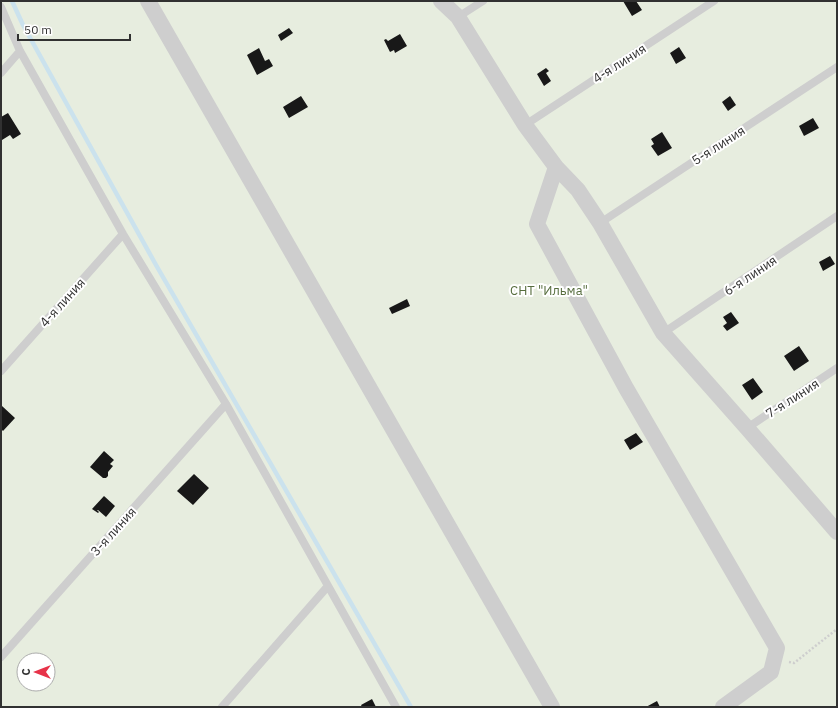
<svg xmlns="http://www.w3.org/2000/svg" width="838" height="708" viewBox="0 0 838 708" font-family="'IBM Plex Sans',sans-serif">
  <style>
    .green { fill: #e7eddf; fill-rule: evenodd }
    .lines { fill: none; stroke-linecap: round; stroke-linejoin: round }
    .stream { stroke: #cbe2ed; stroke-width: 4.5 }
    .building { fill: #181818 }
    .path { stroke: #cecece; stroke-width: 2.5; stroke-dasharray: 2 2; stroke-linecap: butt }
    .lane { stroke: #cecece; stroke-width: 8 }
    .street { stroke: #cecece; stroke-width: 16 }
    .labels { text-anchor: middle; stroke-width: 4; stroke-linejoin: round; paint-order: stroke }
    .street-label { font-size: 13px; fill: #313131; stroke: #fff }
    .park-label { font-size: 13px; fill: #566d3d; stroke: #fff }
  </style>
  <rect width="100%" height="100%" fill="#fff"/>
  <path class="green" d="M 1,1 L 837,1 L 837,707 L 1,707 ZM 24,660 L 48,660 L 48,684 L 24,684 Z"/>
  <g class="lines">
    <path class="stream" d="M 12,1 L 23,25 L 156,265 L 411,707"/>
  </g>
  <path class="building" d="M 623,1 L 636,1 L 642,10 L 632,16 Z
    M 289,28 L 293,33 L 281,41 L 278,35 Z
    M 400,34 L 407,46 L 395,53 L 394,50 L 390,52 L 384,40 L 386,39 L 388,41 Z
    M 679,47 L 686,58 L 676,64 L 670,53 Z
    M 259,48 L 265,61 L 269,59 L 273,66 L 257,75 L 247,55 Z
    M 546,68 L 549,71 L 546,73 L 551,81 L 544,86 L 537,74 Z
    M 301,96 L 308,107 L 289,118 L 283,107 Z
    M 730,96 L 736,105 L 728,111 L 722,102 Z
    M 8,113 L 21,134 L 13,139 L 10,135 L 2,140 L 1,138 L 1,117 Z
    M 813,118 L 819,128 L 804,136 L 799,126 Z
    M 662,132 L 672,148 L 658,156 L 651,146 L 654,144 L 651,139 Z
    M 830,256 L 835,264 L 823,271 L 819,262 Z
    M 407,299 L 410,306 L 392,314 L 389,308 Z
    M 731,312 L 739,323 L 727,331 L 723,326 L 727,323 L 723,317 Z
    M 799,346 L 809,361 L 794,371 L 784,356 Z
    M 753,378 L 763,392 L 752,400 L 742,385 Z
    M 2,406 L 15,418 L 3,431 L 1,429 L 1,408 Z
    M 636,433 L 643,442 L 630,450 L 624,440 Z
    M 104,451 L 114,460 L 110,464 L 113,466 L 108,472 L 108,476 L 106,478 L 103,478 L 90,467 Z
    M 194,474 L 209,488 L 193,505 L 177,491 Z
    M 104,496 L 115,506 L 106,517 L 98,510 L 97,510 L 99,512 L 98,513 L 92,509 Z
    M 372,699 L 376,707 L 362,707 L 361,705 Z
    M 657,701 L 660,707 L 646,707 Z"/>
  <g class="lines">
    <path class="path" d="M 789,662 L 794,663 L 837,629"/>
    <path class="lane" d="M 1,7 L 20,51 L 123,234 L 226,404 L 396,707
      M 458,17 L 483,1
      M 1,73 L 20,51
      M 525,125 L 714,1
      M 600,223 L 837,67
      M 663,333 L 837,216
      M 1,371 L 123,234
      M 747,428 L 837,368
      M 1,657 L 226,404
      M 222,707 L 328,586"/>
    <path class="street" d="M 148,1 L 552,707
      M 441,1 L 458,17 L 525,125 L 556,167 L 578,190 L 600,223 L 663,333 L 747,428 L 837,532
      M 556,167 L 537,224 L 626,388 L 777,648 L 771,672 L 723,707"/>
  </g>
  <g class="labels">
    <g class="street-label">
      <text transform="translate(619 63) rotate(-33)" y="5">4-я линия</text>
      <text transform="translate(718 145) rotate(-33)" y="5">5-я линия</text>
      <text transform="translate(750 275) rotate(-34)" y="5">6-я линия</text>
      <text transform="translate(62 302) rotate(-48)" y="5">4-я линия</text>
      <text transform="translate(792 398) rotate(-33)" y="5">7-я линия</text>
      <text transform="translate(113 531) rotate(-48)" y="5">3-я линия</text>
    </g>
    <g class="park-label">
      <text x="549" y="295">СНТ "Ильма"</text>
    </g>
  </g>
  <rect width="838" height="708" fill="none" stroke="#313131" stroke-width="4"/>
  <g transform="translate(36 672) rotate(270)"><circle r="19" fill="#ffffff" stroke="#adadad"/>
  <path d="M0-3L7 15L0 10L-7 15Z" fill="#e73349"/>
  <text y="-6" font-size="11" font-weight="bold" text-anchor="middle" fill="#313131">С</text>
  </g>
  <path d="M18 34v6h112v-6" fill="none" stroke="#313131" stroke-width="2"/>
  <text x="24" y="34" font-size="12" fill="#313131" stroke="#ffffff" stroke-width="3" paint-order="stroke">50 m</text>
</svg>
